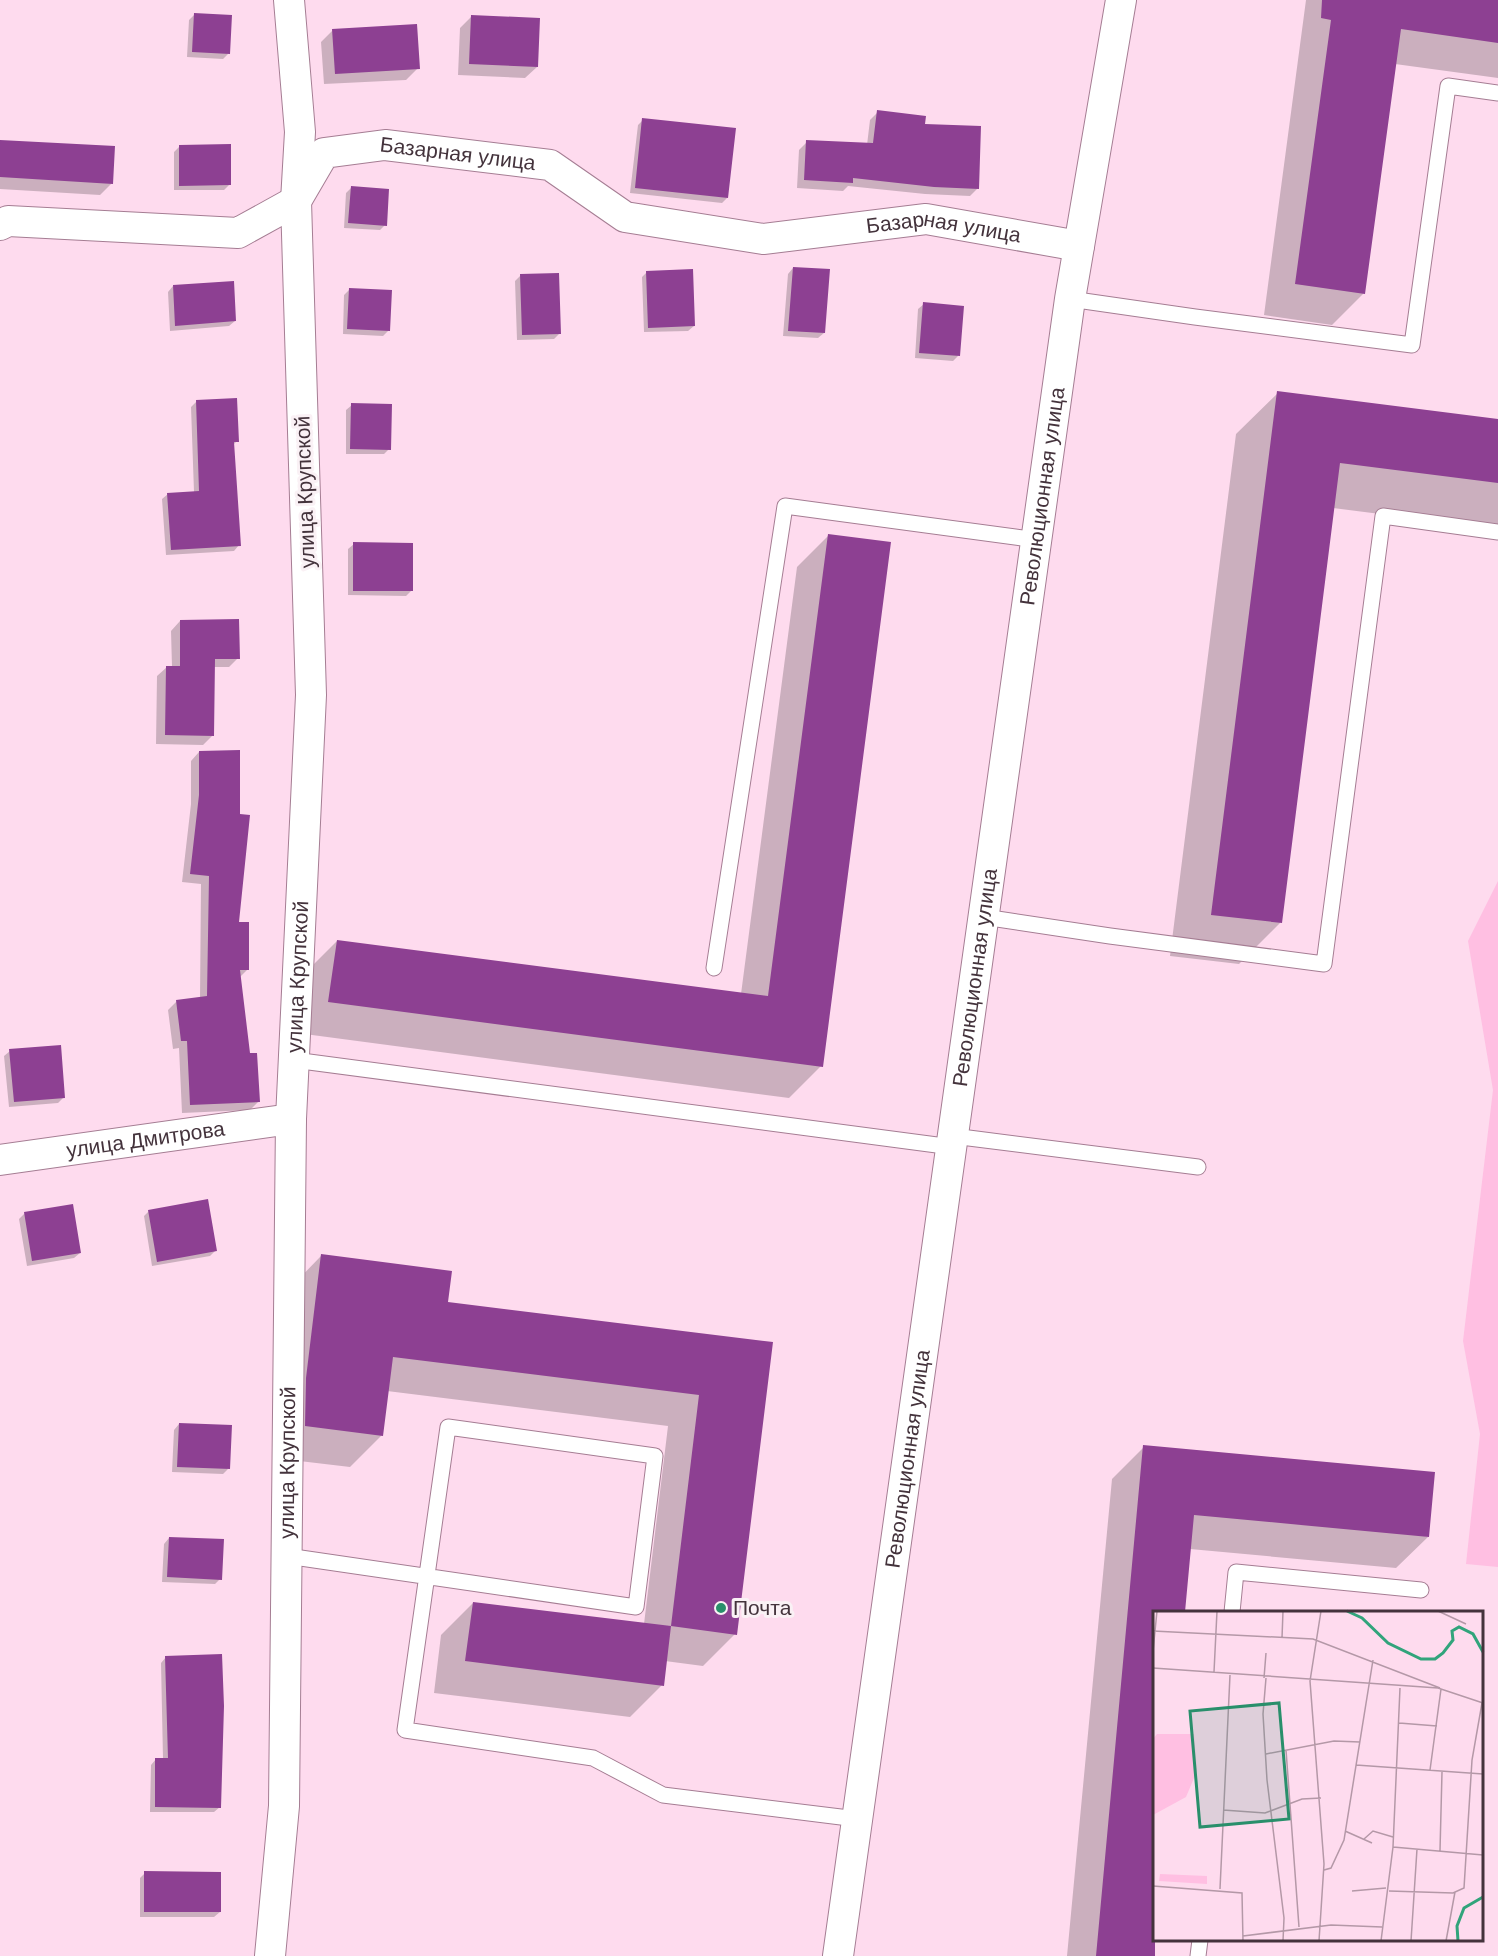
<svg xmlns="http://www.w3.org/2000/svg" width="1498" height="1956" viewBox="0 0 1498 1956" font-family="Arial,sans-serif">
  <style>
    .green { fill: #ffbfe2 }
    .shadow { fill: #0003 }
    .building { fill: #8d4092 }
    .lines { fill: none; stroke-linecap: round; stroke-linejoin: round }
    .lane-casing { stroke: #a57d93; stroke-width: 17 }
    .street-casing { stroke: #a57d93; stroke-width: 32 }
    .lane { stroke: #fff; stroke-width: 15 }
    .street { stroke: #fff; stroke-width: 30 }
    .poi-dot { fill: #298f6b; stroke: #faf1f5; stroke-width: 2 }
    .labels { text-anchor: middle; stroke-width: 6; stroke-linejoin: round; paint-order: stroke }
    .street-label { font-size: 21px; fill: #44333c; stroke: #faf1f5 }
    .poi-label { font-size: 21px; fill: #44333c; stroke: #faf1f5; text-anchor: start }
    .inset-river { fill: none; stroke: #31a47b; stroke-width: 3 }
    .inset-road { fill: none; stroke: #b498a7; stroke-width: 1.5 }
    .view { fill: #298f6b; fill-opacity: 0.15; stroke: #298f6b; stroke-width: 3 }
    .inset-edge { fill: none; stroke: #44333c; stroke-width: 3 }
  </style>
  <rect width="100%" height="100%" fill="#fedbee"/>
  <path class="green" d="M 1498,881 L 1498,1567 L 1466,1564 L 1480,1434 L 1463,1341 L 1493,1090 L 1468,941 Z"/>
  <path class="shadow" d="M 1306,0 L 1498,0 L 1498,78 L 1395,64 L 1364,293 L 1332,325 L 1264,315 Z
    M 195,14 L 228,54 L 223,59 L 187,57 L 189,20 Z
    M 472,16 L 537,67 L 525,78 L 458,75 L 460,28 Z
    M 333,30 L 418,68 L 406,80 L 324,84 L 321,42 Z
    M 878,112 L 923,126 L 978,188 L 970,196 L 925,194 L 848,186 L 843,191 L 797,188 L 799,150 L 807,142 L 867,145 L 870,120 Z
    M 643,120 L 727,198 L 722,203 L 630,193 L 638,125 Z
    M 0,141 L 112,183 L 100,195 L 0,189 Z
    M 180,146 L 229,185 L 224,190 L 174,190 L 174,152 Z
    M 351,188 L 385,225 L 380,230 L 344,228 L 346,193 Z
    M 793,268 L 824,333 L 818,338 L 783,336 L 788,274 Z
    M 647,272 L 694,326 L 688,331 L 644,332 L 642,277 Z
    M 521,275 L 559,334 L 554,339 L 517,340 L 515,281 Z
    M 173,286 L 235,321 L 229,326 L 170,331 L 168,292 Z
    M 350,289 L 389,330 L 383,336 L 343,334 L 344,295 Z
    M 924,304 L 958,356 L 953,361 L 915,358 L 918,309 Z
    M 1278,393 L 1498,421 L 1498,529 L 1333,508 L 1280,923 L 1239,964 L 1170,956 L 1236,434 Z
    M 197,401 L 237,441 L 233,445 L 239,545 L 234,551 L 166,555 L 162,499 L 168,494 L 194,492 L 191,407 Z
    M 352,405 L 389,449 L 384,454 L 346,454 L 346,410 Z
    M 829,535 L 821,1066 L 789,1098 L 297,1033 L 305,973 L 337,941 L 741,994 L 797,567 Z
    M 354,544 L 412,590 L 406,596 L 348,595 L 348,549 Z
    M 180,621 L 238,658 L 229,667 L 214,667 L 212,736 L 203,745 L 156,744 L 157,676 L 167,667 L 172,667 L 171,631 Z
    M 199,752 L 248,969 L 240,977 L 248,1055 L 259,1101 L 250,1110 L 182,1113 L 179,1048 L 173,1049 L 168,1010 L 177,1001 L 200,999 L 201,884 L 182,882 L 191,804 L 191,761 Z
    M 10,1051 L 63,1098 L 58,1103 L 9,1107 L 4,1056 Z
    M 149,1211 L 215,1251 L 210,1256 L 152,1266 L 144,1216 Z
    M 25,1213 L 80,1253 L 74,1258 L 27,1266 L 19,1219 Z
    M 321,1256 L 447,1303 L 771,1344 L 735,1634 L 703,1666 L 665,1661 L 662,1685 L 630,1717 L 434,1693 L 441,1635 L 473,1603 L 644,1624 L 668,1426 L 387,1391 L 382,1435 L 350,1467 L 274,1458 L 290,1288 Z
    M 179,1424 L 228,1469 L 223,1474 L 172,1472 L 174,1430 Z
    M 1144,1447 L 1428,1537 L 1396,1568 L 1190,1549 L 1184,1612 L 1154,1612 L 1152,1956 L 1067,1956 L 1112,1479 Z
    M 169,1538 L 220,1579 L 215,1584 L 162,1582 L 164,1544 Z
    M 166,1657 L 220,1807 L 214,1812 L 150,1812 L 151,1765 L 156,1759 L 163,1759 L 161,1663 Z
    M 145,1873 L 220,1912 L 214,1917 L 140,1917 L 140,1878 Z"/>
  <path class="building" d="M 1322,0 L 1498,0 L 1498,43 L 1401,29 L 1365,294 L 1295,284 L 1331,20 L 1321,18 Z
    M 194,13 L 232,15 L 230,54 L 192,52 Z
    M 471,15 L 540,18 L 538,67 L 469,64 Z
    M 417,24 L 420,69 L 335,74 L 332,29 Z
    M 877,110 L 926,116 L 925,124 L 981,126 L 979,189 L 934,187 L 853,178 L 853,183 L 804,180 L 806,140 L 873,143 Z
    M 642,118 L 736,128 L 728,198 L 635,188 Z
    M 0,140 L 115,146 L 113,184 L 0,177 Z
    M 231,144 L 231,185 L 179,186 L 179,145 Z
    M 351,186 L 389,189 L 387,226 L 348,223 Z
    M 793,267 L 830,269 L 825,333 L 788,331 Z
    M 693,269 L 695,326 L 648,328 L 646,271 Z
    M 559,273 L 561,334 L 522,335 L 520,274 Z
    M 234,281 L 236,321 L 175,326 L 173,285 Z
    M 349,288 L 392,290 L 390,331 L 347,329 Z
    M 923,302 L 964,306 L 960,356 L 919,353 Z
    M 1277,391 L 1498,419 L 1498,483 L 1340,463 L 1282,923 L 1211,915 Z
    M 237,398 L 239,442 L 234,442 L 241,546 L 171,550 L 167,493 L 199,491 L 196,400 Z
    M 351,403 L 392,404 L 391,450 L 350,449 Z
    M 828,534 L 891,542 L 823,1067 L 328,1002 L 337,940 L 768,996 Z
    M 353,542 L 413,543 L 413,591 L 353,591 Z
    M 239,619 L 240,659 L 215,659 L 214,736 L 165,735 L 166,666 L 180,666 L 180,620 Z
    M 240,750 L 240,814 L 250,815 L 239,922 L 249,922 L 249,970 L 240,970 L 250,1053 L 257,1053 L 260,1102 L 190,1105 L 187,1041 L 181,1041 L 176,1000 L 207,996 L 209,876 L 190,874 L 199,795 L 199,751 Z
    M 61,1045 L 65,1098 L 14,1102 L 9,1049 Z
    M 208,1199 L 217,1251 L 157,1262 L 148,1210 Z
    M 73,1204 L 81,1253 L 32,1261 L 24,1212 Z
    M 321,1254 L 452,1271 L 448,1302 L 773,1342 L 737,1635 L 671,1626 L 699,1395 L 393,1357 L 383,1436 L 305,1426 L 306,1378 Z
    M 179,1423 L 232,1425 L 230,1469 L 177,1467 Z
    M 1143,1445 L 1435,1472 L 1429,1537 L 1194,1515 L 1185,1612 L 1155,1612 L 1155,1956 L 1096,1956 Z
    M 169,1537 L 224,1539 L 222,1580 L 167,1577 Z
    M 473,1602 L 671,1626 L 664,1686 L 465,1661 Z
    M 222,1654 L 224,1706 L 221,1808 L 155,1807 L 155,1758 L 168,1758 L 165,1656 Z
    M 144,1871 L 221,1872 L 221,1912 L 144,1912 Z"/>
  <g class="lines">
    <g class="lane-casing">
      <path id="lane" d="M 1070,299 L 1195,317 L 1412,345 L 1448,86 L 1498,93
        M 984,917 L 1110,936 L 1324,964 L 1383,516 L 1498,532
        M 714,968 L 785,506 L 1037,540
        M 294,1060 L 952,1147
        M 953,1136 L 1198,1167
        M 287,1556 L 636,1607 L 655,1456 L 448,1427 L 405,1730 L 593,1758 L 663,1795 L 857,1819
        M 1232,1612 L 1236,1572 L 1421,1590
        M 1198,1956 L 1200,1940"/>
    </g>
    <g class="street-casing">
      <g id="street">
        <path id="s1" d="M 0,225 L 8,221 L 238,233 L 296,201 L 324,153 L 385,145 L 550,165 L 625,217 L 763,239 L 926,219 L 1079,246"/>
        <path id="s2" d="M 0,1160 L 291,1119"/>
        <path id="s3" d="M 270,1956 L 284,1806 L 291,1119 L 311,695 L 296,201 L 300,132 L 289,0"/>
        <path id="s4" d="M 838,1956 L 1070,299 L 1121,0"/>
      </g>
    </g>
    <use href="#lane" class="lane"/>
    <use href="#street" class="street"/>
  </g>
  <circle class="poi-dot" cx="721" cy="1608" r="6"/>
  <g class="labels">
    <g class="street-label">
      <text dy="7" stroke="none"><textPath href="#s1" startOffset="496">Базарная улица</textPath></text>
      <text dy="7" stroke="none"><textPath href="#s1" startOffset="1002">Базарная улица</textPath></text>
      <text transform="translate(305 492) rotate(-92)" y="7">улица Крупской</text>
      <text dy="7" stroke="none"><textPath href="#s4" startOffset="1474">Революционная улица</textPath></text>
      <text dy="7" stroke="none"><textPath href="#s4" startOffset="988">Революционная улица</textPath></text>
      <text dy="7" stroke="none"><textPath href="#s3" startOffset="980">улица Крупской</textPath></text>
      <text dy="7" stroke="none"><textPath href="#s2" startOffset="147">улица Дмитрова</textPath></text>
      <text dy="7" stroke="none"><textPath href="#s4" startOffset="502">Революционная улица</textPath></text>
      <text dy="7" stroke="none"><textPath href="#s3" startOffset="494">улица Крупской</textPath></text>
    </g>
    <g class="poi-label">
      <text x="733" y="1615">Почта</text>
    </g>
  </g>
  <g transform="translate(1153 1611)">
    <rect width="330" height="330" fill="#fedbee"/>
    <path d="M 4,123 L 41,123 L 44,160 L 33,186 L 0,204 L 0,128 ZM 7,263 L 54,265 L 54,273 L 6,270 Z" fill="#ffbfe2"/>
    <path class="inset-river" d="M 194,0 L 209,7 L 235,32 L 268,48 L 282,48 L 290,42 L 300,29 L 299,20 L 306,16 L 320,23 L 330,41M 305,330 L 304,315 L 311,297 L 330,286"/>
    <path class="inset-road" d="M 285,0 L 313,13M 0,20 L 160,28 L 287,77M 129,27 L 130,0M 0,40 L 4,0M 0,57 L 285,77 L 330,92M 61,61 L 64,0M 111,67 L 113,42M 113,67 L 110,103 L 114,169 L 131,307 L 130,330M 246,112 L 284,115M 133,139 L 146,316M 113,143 L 181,130 L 207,131M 203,154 L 330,163M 277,159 L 288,78M 70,199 L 112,202 L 149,188 L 168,187M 192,220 L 219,232M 211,228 L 220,220 L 240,226M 240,236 L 330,244M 287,240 L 289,161M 171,259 L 178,257 L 191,229 L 220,49M 0,275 L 89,282 L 90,330M 67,278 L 77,64M 199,280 L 233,277M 236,280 L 300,282 L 311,277 L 319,149 L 329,92M 90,325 L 178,314 L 229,316M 166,330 L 171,253 L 157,70 L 168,0M 228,330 L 240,236 L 247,77M 258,330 L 264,238M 293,330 L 302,281"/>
    <path class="view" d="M 126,92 L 136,208 L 47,216 L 37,100 Z"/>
    <rect width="330" height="330" class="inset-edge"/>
  </g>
</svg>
